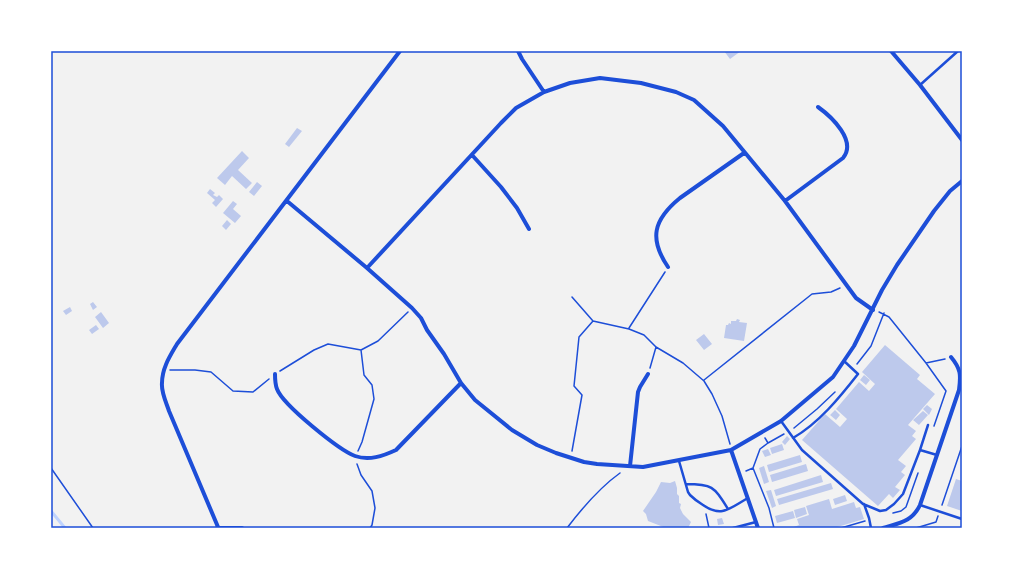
<svg xmlns="http://www.w3.org/2000/svg" width="1013" height="579" viewBox="0 0 1013 579" font-family="'Public Sans',sans-serif">
  <style>
    .lines { fill: none; stroke-linecap: round; stroke-linejoin: round }
    .stream { stroke: #bfd3fe; stroke-width: 3 }
    .building { fill: #bdc9ec }
    .path { stroke: #1d4ed8; stroke-width: 1.5 }
    .service { stroke: #1d4ed8; stroke-width: 2.5 }
    .minor { stroke: #1d4ed8; stroke-width: 4 }
    .neatline { fill: none; stroke: #1d4ed8; stroke-width: 1.5 }
  </style>
  <rect width="100%" height="100%" fill="#f2f2f2"/>
  <g class="lines">
    <path class="stream" d="M 51,511 L 65,528"/>
  </g>
  <path class="building" d="M 724,51 L 741,51 L 730,59 Z
    M 297,128 L 302,131 L 289,147 L 285,144 Z
    M 242,151 L 249,158 L 238,170 L 252,183 L 246,189 L 232,176 L 225,185 L 217,178 Z
    M 257,182 L 262,186 L 254,196 L 249,192 Z
    M 210,189 L 215,193 L 213,195 L 217,197 L 219,195 L 223,199 L 216,207 L 212,203 L 215,200 L 207,193 Z
    M 233,201 L 237,204 L 233,209 L 241,216 L 235,223 L 223,213 Z
    M 227,220 L 231,224 L 226,230 L 222,226 Z
    M 93,302 L 97,307 L 93,310 L 90,304 Z
    M 70,307 L 72,311 L 66,315 L 63,311 Z
    M 101,312 L 109,323 L 103,328 L 95,317 Z
    M 737,319 L 740,320 L 739,322 L 747,323 L 744,341 L 724,338 L 726,325 L 728,325 L 729,323 L 731,324 L 731,321 L 736,321 Z
    M 96,325 L 99,329 L 92,334 L 89,330 Z
    M 704,334 L 712,344 L 704,350 L 696,340 Z
    M 885,345 L 920,375 L 917,379 L 935,394 L 908,425 L 916,431 L 912,436 L 916,439 L 898,460 L 906,466 L 901,472 L 905,475 L 895,487 L 900,490 L 893,498 L 889,494 L 878,506 L 802,440 L 825,414 L 840,427 L 847,419 L 836,409 L 859,382 L 869,391 L 875,384 L 862,372 Z
    M 864,375 L 870,380 L 866,385 L 860,380 Z
    M 927,405 L 932,409 L 929,415 L 923,409 Z
    M 835,410 L 840,415 L 836,420 L 830,415 Z
    M 923,411 L 928,415 L 919,425 L 913,420 Z
    M 787,436 L 790,439 L 785,445 L 782,442 Z
    M 782,444 L 784,450 L 772,454 L 770,448 Z
    M 768,449 L 771,455 L 765,457 L 762,451 Z
    M 800,455 L 802,462 L 769,472 L 767,465 Z
    M 806,464 L 808,471 L 772,482 L 770,475 Z
    M 764,466 L 769,482 L 764,484 L 759,468 Z
    M 821,475 L 823,482 L 776,496 L 774,490 Z
    M 956,479 L 962,481 L 962,511 L 947,506 Z
    M 675,481 L 677,488 L 677,494 L 679,496 L 679,503 L 681,504 L 680,508 L 683,514 L 691,522 L 688,528 L 666,528 L 648,521 L 646,514 L 643,511 L 656,492 L 661,482 L 670,483 Z
    M 831,483 L 833,489 L 779,505 L 777,499 Z
    M 771,490 L 776,506 L 772,508 L 766,491 Z
    M 845,495 L 847,501 L 835,505 L 833,499 Z
    M 829,499 L 832,509 L 854,502 L 856,508 L 860,507 L 864,519 L 834,528 L 791,528 L 799,525 L 797,519 L 809,515 L 806,506 Z
    M 805,507 L 807,514 L 796,518 L 794,510 Z
    M 793,511 L 795,518 L 777,523 L 775,516 Z
    M 722,518 L 724,524 L 718,525 L 717,519 Z"/>
  <g class="lines">
    <path class="path" d="M 572,297 L 593,321 L 629,329 L 644,335 L 656,347 L 683,363 L 704,381 L 712,394 L 722,416 L 730,444
      M 879,312 L 889,317 L 926,363 L 945,359
      M 629,328 L 665,272
      M 926,363 L 946,391 L 934,426
      M 857,364 L 871,346 L 884,313
      M 650,368 L 656,347
      M 170,370 L 195,370 L 211,372 L 233,391 L 253,392 L 269,379
      M 280,371 L 314,350 L 328,344 L 361,350 L 378,341 L 408,312
      M 704,380 L 812,294 L 831,292 L 840,288
      M 794,428 L 817,409 L 835,392
      M 765,438 L 768,443 L 784,434
      M 768,443 L 760,449 L 753,468 L 769,508 L 774,528
      M 358,451 L 362,442 L 374,399 L 372,385 L 364,375 L 361,350
      M 572,451 L 582,395 L 574,386 L 579,337 L 593,321
      M 357,464 L 361,475 L 372,491 L 375,508 L 372,525 L 370,528
      M 51,468 L 93,528
      M 746,471 L 753,468
      M 942,505 L 962,446
      M 893,513 L 901,511 L 906,507 L 918,473
      M 706,514 L 709,528
      M 567,528 C 583,507 599,488 620,473
      M 841,528 L 865,521
      M 916,528 L 936,522 L 938,516"/>
    <path class="service" d="M 920,85 L 958,51
      M 781,421 L 802,450 L 863,504 L 880,511 L 886,510 L 894,504 L 903,494 L 920,450 L 937,455
      M 793,438 C 819,423 840,397 858,374 L 844,361
      M 920,450 L 928,425
      M 679,461 L 688,492 L 690,495 C 694,499 698,502 703,505 C 722,518 730,508 748,498
      M 686,484 C 713,484 714,487 728,509
      M 864,504 L 869,518 L 871,528
      M 920,505 L 962,519
      M 733,528 L 756,522"/>
    <path class="minor" d="M 518,51 L 522,59 L 544,92
      M 891,51 L 920,85 L 962,140
      M 472,155 L 501,187 L 517,208 L 529,229
      M 287,201 L 367,268 L 412,308 L 421,318 L 427,330 L 444,354 L 461,383 L 475,400 L 512,430 L 537,445 L 556,453 L 584,462 L 597,464 L 643,467 L 731,450 L 781,421 L 833,377 L 854,346 L 882,290 L 897,265 L 934,211 L 950,191 L 962,181
      M 785,201 L 843,158 C 857,141 832,117 818,107
      M 668,267 C 649,239 653,220 680,198 L 744,153
      M 367,268 L 501,123 L 516,108 L 544,92 L 570,83 L 600,78 L 641,83 L 676,92 L 694,100 L 723,126 L 785,201 L 856,298 L 873,310
      M 275,374 C 275,378 275,384 277,389 C 283,405 339,450 355,456 C 369,461 383,456 396,450 L 461,383
      M 731,450 L 758,528
      M 630,466 L 638,392 L 640,387 L 648,374
      M 218,527 L 169,411 C 166,402 161,392 162,383 C 162,368 170,356 177,344 L 400,51
      M 217,528 L 242,528
      M 883,528 C 899,523 912,522 920,505 L 959,390 C 961,375 961,369 951,357"/>
  </g>
  <rect width="1013" height="579" fill="none" stroke="#ffffff" stroke-width="104"/>
  <rect x="52" y="52" width="909" height="475" class="neatline"/>
</svg>
